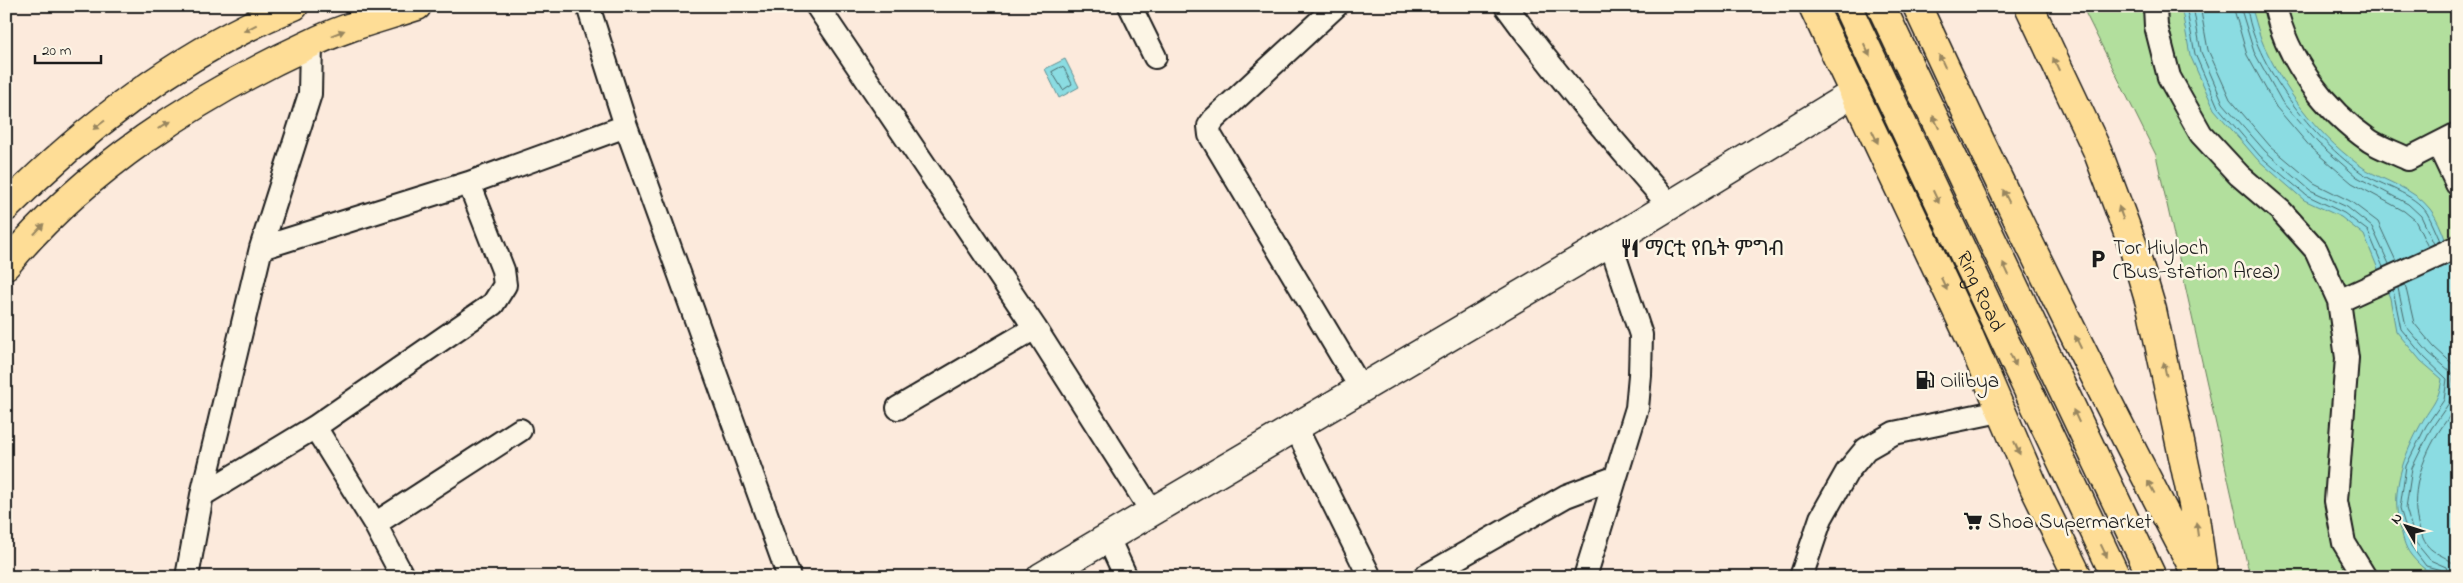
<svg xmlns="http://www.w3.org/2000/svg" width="2463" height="583" viewBox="0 0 2463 583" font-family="'Indie Flower','Noto Sans Ethiopic',sans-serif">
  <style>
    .green { fill: #b2df9d; stroke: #677e5c }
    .water { fill: #8bdce2; stroke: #5f8f93 }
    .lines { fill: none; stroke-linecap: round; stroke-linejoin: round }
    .shore { stroke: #48696b; stroke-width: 1 }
    .minor-casing { stroke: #1c1c1c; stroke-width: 26 }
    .tertiary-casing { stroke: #1c1c1c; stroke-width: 31 }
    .primary-casing { stroke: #1c1c1c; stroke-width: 31 }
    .trunk-casing { stroke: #1c1c1c; stroke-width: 31 }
    .minor { stroke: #fcf5e5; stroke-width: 22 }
    .tertiary { stroke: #fcf5e5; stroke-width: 28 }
    .primary { stroke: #fedd96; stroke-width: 28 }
    .trunk { stroke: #fedd96; stroke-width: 28 }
    .oneway { fill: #98865f }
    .labels { text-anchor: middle; stroke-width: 5; stroke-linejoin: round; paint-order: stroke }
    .poi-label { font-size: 21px; fill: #1c1c1c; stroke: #fcf5e5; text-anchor: start }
    .street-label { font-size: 21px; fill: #1c1c1c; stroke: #fcf5e5 }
  </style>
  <rect width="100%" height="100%" fill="#fceadc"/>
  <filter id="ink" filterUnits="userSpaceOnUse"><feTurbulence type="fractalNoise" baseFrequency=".02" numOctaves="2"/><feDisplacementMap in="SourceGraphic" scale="10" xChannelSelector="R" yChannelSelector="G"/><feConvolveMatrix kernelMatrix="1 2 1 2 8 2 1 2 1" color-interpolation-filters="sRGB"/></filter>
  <g filter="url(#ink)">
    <path class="green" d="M 2082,6 L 2457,6 L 2457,577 L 2250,577 L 2156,155 Z"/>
    <path class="water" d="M 2181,6 L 2251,6 C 2256,20 2259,37 2266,50 C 2288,96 2322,140 2365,169 C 2386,182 2415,189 2430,209 C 2443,225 2450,256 2457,276 L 2457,577 C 2433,577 2425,572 2411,555 C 2404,546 2403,537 2400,526 C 2390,491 2404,455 2421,424 C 2432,404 2438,403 2442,379 L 2421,361 L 2396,331 L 2390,298 L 2364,235 L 2341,217 L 2304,200 L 2257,159 L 2214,109 L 2190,55 Z
      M 1065,59 L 1079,87 L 1059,98 L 1045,69 Z"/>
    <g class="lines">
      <path class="shore" d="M 2186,6 L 2195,54 L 2218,107 L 2260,156 L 2306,195 L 2344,213 L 2368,231 L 2383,267
        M 2193,6 L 2201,52 L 2223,103 L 2265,151 L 2310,190 L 2347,207 L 2372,227 L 2389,264
        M 2200,6 L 2208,50 L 2230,99 L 2270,146 L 2314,183 L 2350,201 L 2378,222 L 2396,261
        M 2233,6 L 2247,55 L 2276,107 L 2312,149 L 2352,183 L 2404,211 L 2415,220 L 2428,247
        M 2240,6 L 2254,52 L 2282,102 L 2318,143 L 2357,177 L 2408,204 L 2421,216 L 2434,244
        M 2247,6 C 2252,63 2316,142 2362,173 C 2382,186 2414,193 2427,213 C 2432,222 2436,232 2440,241
        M 1061,67 L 1064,68 L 1072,84 L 1063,90 L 1052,72 Z
        M 2405,284 L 2414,323 L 2434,347 L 2457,368
        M 2398,288 L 2406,326 L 2429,353 L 2451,372 L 2453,377 L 2449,403 L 2431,429 L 2412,468 L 2406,508 L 2416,543 L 2430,560 L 2446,567 L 2450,577
        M 2393,290 L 2401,329 L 2424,357 L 2447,379 L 2444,400 L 2426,426 L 2406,466 L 2400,508 L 2411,546 L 2426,566 L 2441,570 L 2443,577
        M 2457,404 C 2452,414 2444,423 2438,433 C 2419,465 2407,502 2423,538 C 2431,558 2451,553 2457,571"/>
      <g class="minor-casing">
        <path id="minor" d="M 588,6 L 626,126
          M 817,6 L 1035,328 L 1152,512
          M 1130,6 L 1155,57
          M 1336,6 L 1214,119 L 1209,126 L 1210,135 L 1362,390
          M 1506,6 C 1557,76 1613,141 1670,206
          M 2155,6 L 2156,26 L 2169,77 L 2201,134 L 2239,175 L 2281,211 L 2316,250 L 2339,301 L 2347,358 L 2336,501 L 2344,543 L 2365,577
          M 2275,6 C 2287,60 2325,110 2370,141 C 2381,148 2396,153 2408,159 L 2457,134
          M 2438,144 L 2457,184
          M 469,183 L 626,126 L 789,577
          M 2339,301 L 2457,247
          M 898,408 L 1035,328
          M 315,427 L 375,524 L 403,577
          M 1296,428 L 1370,577
          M 202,495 L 315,427 L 493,304 L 505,285 L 503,270 L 469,183 L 261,248
          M 375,524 L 520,430
          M 1108,538 L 1126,577
          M 187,577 L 202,495 L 261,248 L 310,94 L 311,43
          M 1424,577 L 1566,496 L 1614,478
          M 1585,577 L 1637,408 L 1640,375 L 1641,335 L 1610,242
          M 1801,577 L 1821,518 L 1847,472 L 1866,449 L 1894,433 L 2000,411"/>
      </g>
      <g class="tertiary-casing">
        <path id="tertiary" d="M 1041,577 L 1610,242 L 1854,93"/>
      </g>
      <g class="primary-casing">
        <path id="primary" d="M 1813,6 L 1970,338 L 2034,487 L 2078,577
          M 1917,6 C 2006,199 2099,389 2198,577
          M 2029,6 L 2097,150 L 2133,246 L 2152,310 L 2193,504 L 2203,573
          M 6,207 C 88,125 186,50 294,6
          M 6,265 C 85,169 198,96 310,44 C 344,27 381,18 417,6"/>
      </g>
      <g class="trunk-casing">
        <g id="trunk">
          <path id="s1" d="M 1847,6 L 2116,577"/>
          <path d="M 1881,6 L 2152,577"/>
        </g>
      </g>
      <use href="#minor" class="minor"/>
      <use href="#tertiary" class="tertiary"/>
      <use href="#primary" class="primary"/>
      <use href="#trunk" class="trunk"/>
    </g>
    <defs><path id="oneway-solid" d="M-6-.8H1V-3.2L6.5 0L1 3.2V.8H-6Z" transform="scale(1.25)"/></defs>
    <g class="oneway">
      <use href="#oneway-solid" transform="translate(250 28) rotate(153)"/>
      <use href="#oneway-solid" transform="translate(338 33) rotate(-21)"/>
      <use href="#oneway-solid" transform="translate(1867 50) rotate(65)"/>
      <use href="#oneway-solid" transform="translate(1942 61) rotate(-115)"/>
      <use href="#oneway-solid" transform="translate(2056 64) rotate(-115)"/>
      <use href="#oneway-solid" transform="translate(1936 122) rotate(-115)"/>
      <use href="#oneway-solid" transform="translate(99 125) rotate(143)"/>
      <use href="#oneway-solid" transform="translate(164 125) rotate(-32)"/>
      <use href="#oneway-solid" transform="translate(1875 137) rotate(65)"/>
      <use href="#oneway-solid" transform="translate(2006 196) rotate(-116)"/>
      <use href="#oneway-solid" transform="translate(1936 197) rotate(65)"/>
      <use href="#oneway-solid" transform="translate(2121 213) rotate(-110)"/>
      <use href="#oneway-solid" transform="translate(39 229) rotate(-47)"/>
      <use href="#oneway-solid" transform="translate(2006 269) rotate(-115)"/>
      <use href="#oneway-solid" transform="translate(1944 284) rotate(65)"/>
      <use href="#oneway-solid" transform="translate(2078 342) rotate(-116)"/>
      <use href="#oneway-solid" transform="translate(2013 360) rotate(65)"/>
      <use href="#oneway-solid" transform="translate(2165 369) rotate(-102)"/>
      <use href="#oneway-solid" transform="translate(2076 416) rotate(-115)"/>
      <use href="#oneway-solid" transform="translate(2017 448) rotate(66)"/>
      <use href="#oneway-solid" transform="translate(2151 487) rotate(-118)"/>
      <use href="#oneway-solid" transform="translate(2197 529) rotate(-98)"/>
      <use href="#oneway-solid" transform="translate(2104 551) rotate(64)"/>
    </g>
  </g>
  <defs>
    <g id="restaurant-bare" transform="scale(1.5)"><path d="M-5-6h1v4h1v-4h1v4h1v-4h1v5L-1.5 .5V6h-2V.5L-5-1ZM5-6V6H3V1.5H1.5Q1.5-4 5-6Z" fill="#1c1c1c" stroke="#fcf5e5" stroke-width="2.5" paint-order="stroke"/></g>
    <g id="parking-bare" transform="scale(1.5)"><path d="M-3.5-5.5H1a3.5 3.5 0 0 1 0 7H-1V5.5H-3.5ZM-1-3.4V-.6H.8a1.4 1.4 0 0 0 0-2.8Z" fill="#1c1c1c" stroke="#fcf5e5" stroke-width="2.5" paint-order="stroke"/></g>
    <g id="fuel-bare" transform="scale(1.5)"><path d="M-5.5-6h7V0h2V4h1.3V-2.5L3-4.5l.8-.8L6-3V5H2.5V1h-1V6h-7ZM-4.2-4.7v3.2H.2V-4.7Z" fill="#1c1c1c" stroke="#fcf5e5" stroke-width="2.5" paint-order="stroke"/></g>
    <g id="supermarket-bare" transform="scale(1.5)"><path d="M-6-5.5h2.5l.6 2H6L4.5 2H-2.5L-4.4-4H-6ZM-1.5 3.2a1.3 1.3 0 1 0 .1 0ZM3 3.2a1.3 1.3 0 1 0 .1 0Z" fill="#1c1c1c" stroke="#fcf5e5" stroke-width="2.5" paint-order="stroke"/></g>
  </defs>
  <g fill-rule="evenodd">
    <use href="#restaurant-bare" x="1630" y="248"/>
    <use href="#parking-bare" x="2098" y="259"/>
    <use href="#fuel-bare" x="1925" y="380"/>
    <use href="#supermarket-bare" x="1973" y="521"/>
  </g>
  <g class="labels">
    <g class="poi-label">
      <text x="2113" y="254">Tor Hiyloch<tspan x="2113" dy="24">(Bus-station Area)</tspan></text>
      <text x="1645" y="255">ማርቲ የቤት ምግብ</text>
      <text x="1940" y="387">Oilibya</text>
      <text x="1988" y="528">Shoa Supermarket</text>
    </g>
    <g class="street-label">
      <text dy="7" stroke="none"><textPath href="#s1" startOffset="315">Ring Road</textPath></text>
    </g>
  </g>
  <rect width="2463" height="583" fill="none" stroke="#fcf5e5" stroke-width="25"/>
  <rect x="12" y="12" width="2438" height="558" fill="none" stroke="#1c1c1c" stroke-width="2" filter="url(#ink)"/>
  <g transform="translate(2406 526) rotate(309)" stroke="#fcf5e5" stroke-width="4" paint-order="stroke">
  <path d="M0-4L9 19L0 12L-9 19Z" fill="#1c1c1c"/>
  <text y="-8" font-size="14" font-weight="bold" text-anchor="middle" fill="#1c1c1c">N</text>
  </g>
  <path d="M35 55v8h66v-8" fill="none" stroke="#1c1c1c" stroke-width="2.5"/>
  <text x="42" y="55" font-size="15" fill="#1c1c1c" stroke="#fcf5e5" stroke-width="4" paint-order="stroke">20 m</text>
</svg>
